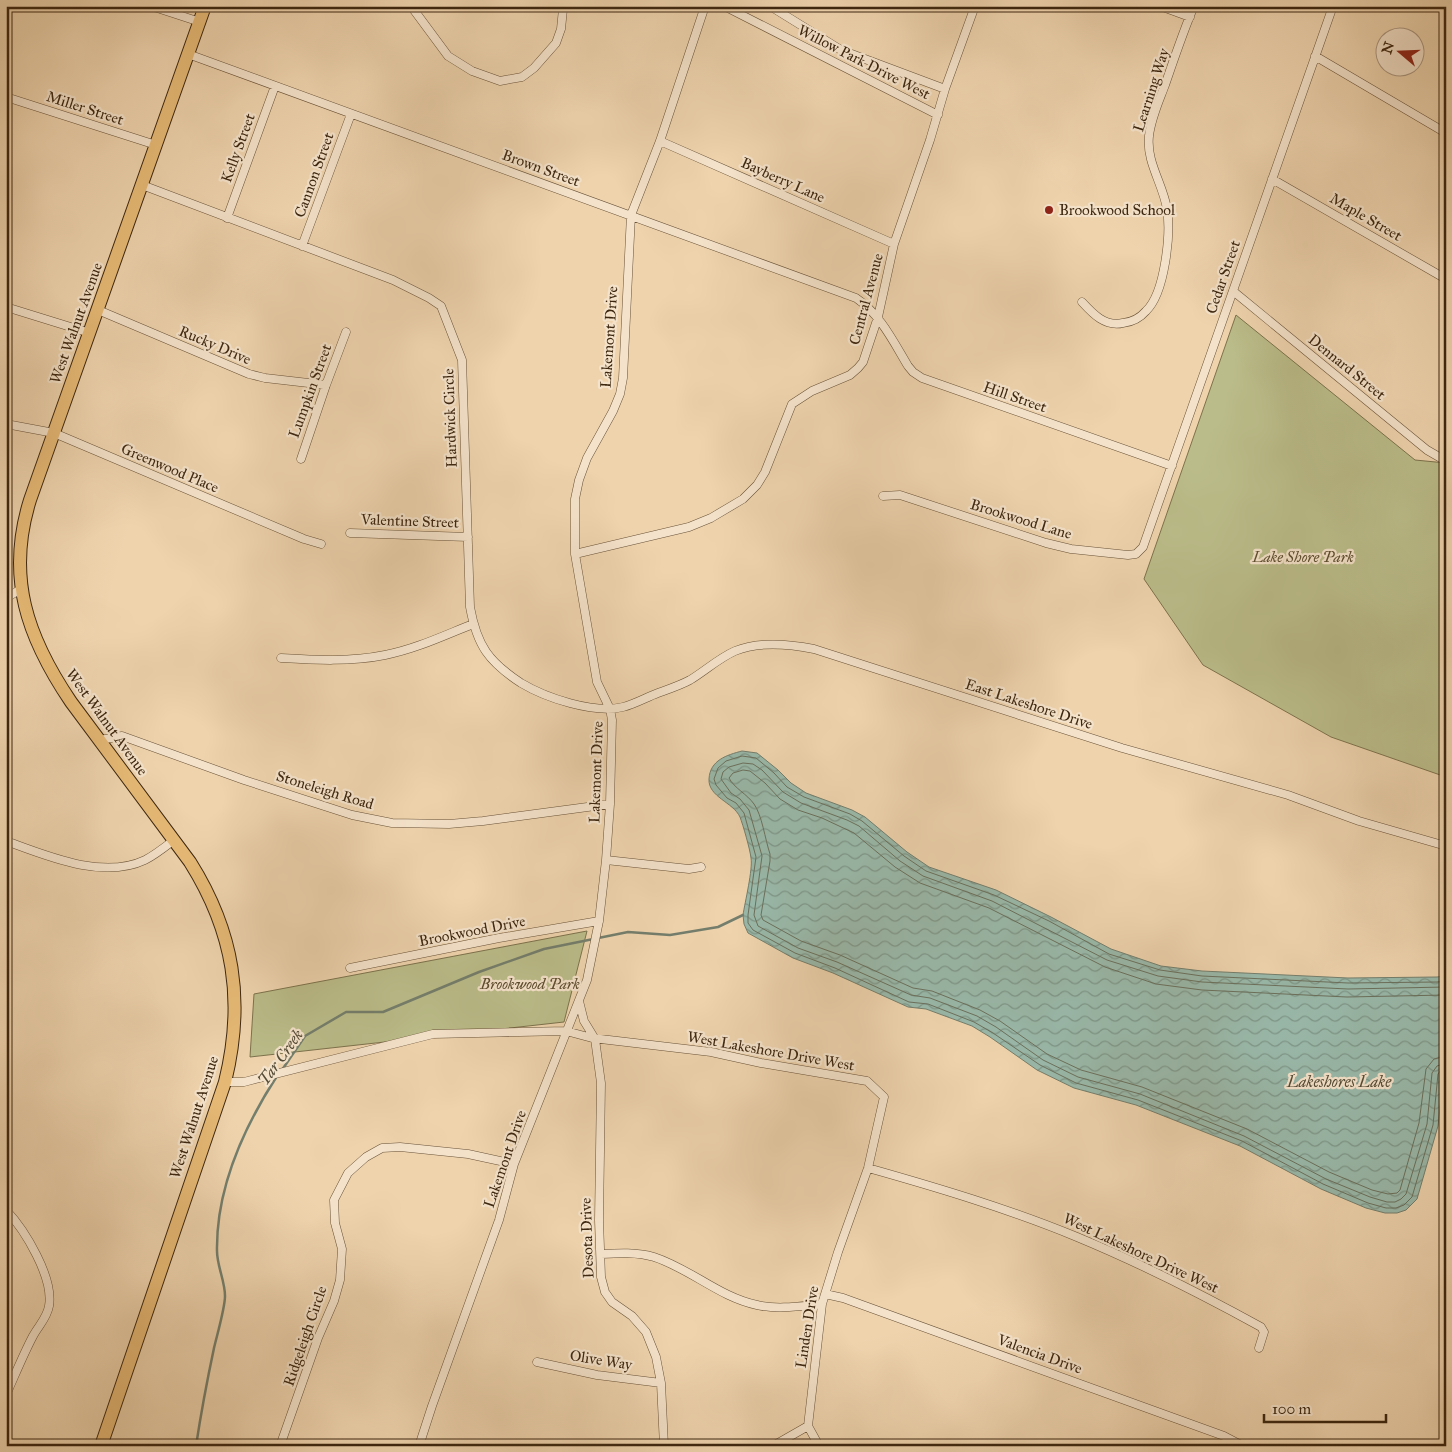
<svg xmlns="http://www.w3.org/2000/svg" width="1452" height="1452" viewBox="0 0 1452 1452" font-family="'IM FELL Great Primer',serif">
  <style>
    .park { fill: #babc89; stroke: #7c724c }
    .water { fill: url(#water-waves); stroke: #747e6c }
    .lines { fill: none; stroke-linecap: round; stroke-linejoin: round }
    .shore { stroke: #6b705c; stroke-width: 1 }
    .stream { stroke: #747e6c; stroke-width: 2.5 }
    .street-casing { stroke: #695237; stroke-width: 9 }
    .primary-casing { stroke: #3d2710; stroke-width: 14 }
    .street { stroke: #f4e2ca; stroke-width: 8 }
    .primary { stroke: #e7ba76; stroke-width: 12 }
    .poi-dot { fill: #8f2418; stroke: #f4e2ca; stroke-width: 2 }
    .labels { text-anchor: middle; stroke-width: 4.5; stroke-linejoin: round; paint-order: stroke }
    .street-label { font-size: 15px; fill: #3d2710; stroke: #f4e2ca }
    .poi-label { font-size: 15px; fill: #3d2710; stroke: #f4e2ca; text-anchor: start }
    .park-label { font-size: 15px; font-style: italic; fill: #5c4c2e; stroke: #f4e2ca }
    .water-label { font-size: 16px; font-style: italic; fill: #544b36; stroke: #f4e2ca }
  </style>
  <defs>
    <pattern id="water-waves" width="16" height="10" patternUnits="userSpaceOnUse" patternTransform="scale(1.25)"><rect width="16" height="10" fill="#99b8a9"/><path d="M0 5q4-4 8 0t8 0" fill="none" stroke="#7e9688"/></pattern>
  </defs>
  <rect width="100%" height="100%" fill="#eed3ad"/>
  <filter id="stains"><feTurbulence type="fractalNoise" baseFrequency=".004" numOctaves="4"/><feColorMatrix values="0 0 0 0 .2 0 0 0 0 .09 0 0 0 0 .02 0 0 0 .5 -.17"/></filter>
  <radialGradient id="worn" r=".72"><stop offset=".6" stop-color="#630" stop-opacity="0"/><stop offset="1" stop-color="#630" stop-opacity=".3"/></radialGradient>
  <path class="park" d="M 1236,315 L 1415,460 L 1446,463 L 1446,777 L 1331,737 L 1203,665 L 1144,579 Z
    M 587,931 L 564,1022 L 250,1057 L 254,994 Z"/>
  <path class="water" d="M 742,751 L 757,753 L 778,770 L 791,783 L 806,793 L 852,810 L 865,817 L 907,852 L 929,867 L 996,890 L 1051,917 L 1111,949 L 1161,966 L 1202,971 L 1348,978 L 1437,977 L 1446,976 L 1446,1051 L 1438,1126 L 1417,1199 L 1406,1210 L 1397,1213 L 1385,1213 L 1366,1208 L 1321,1189 L 1240,1146 L 1136,1105 L 1074,1088 L 1037,1070 L 990,1037 L 972,1026 L 926,1009 L 908,1007 L 833,973 L 793,958 L 748,933 L 744,924 L 743,915 C 745,902 753,869 751,858 C 750,849 743,825 740,817 C 733,802 708,797 709,779 C 710,760 727,755 742,751 Z"/>
  <g class="lines">
    <path class="shore" d="M 1446,981 L 1437,982 L 1348,983 L 1202,976 L 1160,970 L 1109,954 L 1049,921 L 994,895 L 926,871 L 904,856 L 862,821 L 850,814 L 804,797 L 787,787 L 774,773 L 756,758 L 742,756 L 726,761 L 718,768 L 714,779 L 716,785 L 727,798 L 736,803 L 744,813 L 756,857 L 748,915 L 748,923 L 753,930 L 795,953 L 835,968 L 909,1002 L 928,1004 L 974,1022 L 993,1033 L 1040,1065 L 1076,1083 L 1138,1100 L 1242,1141 L 1323,1184 L 1368,1203 L 1386,1208 L 1396,1208 L 1404,1205 L 1412,1197 L 1433,1125 L 1438,1074 L 1441,1070 L 1446,1070
      M 1446,987 L 1348,989 L 1202,982 L 1158,976 L 1107,960 L 992,901 L 923,876 L 900,861 L 859,826 L 847,820 L 801,803 L 783,792 L 762,770 L 753,764 L 743,763 L 729,767 L 723,772 L 721,779 L 731,793 L 740,799 L 749,810 L 762,856 L 754,915 L 758,926 L 798,948 L 837,962 L 911,995 L 930,998 L 977,1016 L 996,1027 L 1043,1060 L 1078,1077 L 1140,1094 L 1244,1136 L 1326,1179 L 1370,1197 L 1387,1202 L 1395,1202 L 1401,1199 L 1406,1194 L 1427,1124 L 1432,1073 L 1437,1066 L 1446,1063
      M 1446,995 L 1347,997 L 1202,990 L 1156,984 L 1105,967 L 989,908 L 920,883 L 895,867 L 854,833 L 822,818 L 798,810 L 780,799 L 765,783 L 750,771 L 743,770 L 733,773 L 729,778 C 734,788 747,794 754,804 C 762,815 765,839 770,854 L 770,861 L 761,915 L 763,920 L 801,941 L 840,955 L 913,988 L 932,991 L 980,1010 L 1000,1021 L 1047,1054 L 1081,1070 L 1142,1087 L 1247,1129 L 1329,1172 L 1372,1190 L 1388,1194 L 1397,1193 L 1400,1190 L 1419,1123 L 1426,1069 L 1434,1059 L 1446,1056"/>
    <path class="stream" d="M 282,1070 L 305,1036 L 346,1012 L 383,1012 L 479,972 L 544,949 L 628,932 L 670,935 L 718,927 L 743,915
      M 196,1446 C 201,1413 207,1381 214,1348 C 217,1335 225,1308 225,1296 C 225,1281 217,1266 217,1251 C 216,1189 244,1127 277,1076"/>
    <g class="street-casing">
      <path id="street" d="M 151,6 L 200,22
        M 411,6 L 448,56 L 472,71 L 500,81 L 522,77 L 534,68 L 556,43 L 561,29 L 563,9 L 562,6
        M 724,6 L 938,115
        M 770,6 L 841,50 L 945,89
        M 1160,6 L 1190,17
        M 188,54 L 856,298 C 880,314 893,341 908,366 L 913,372 L 922,378 L 1172,466
        M 1315,56 L 1446,133
        M 6,97 L 156,145
        M 660,141 L 894,244
        M 1272,179 L 1446,279
        M 142,185 L 393,280 L 429,298 L 441,306 L 462,360 L 470,607 C 477,646 489,662 521,683 C 546,698 594,714 623,707 C 635,704 647,697 658,693 C 669,689 681,685 690,680 C 705,671 719,658 735,651 C 759,641 789,644 814,649 L 1122,748 L 1288,795 L 1359,821 L 1446,846
        M 227,218 L 275,86
        M 302,246 L 351,114
        M 1233,291 L 1427,450 L 1446,461
        M 1082,302 C 1093,314 1105,327 1123,323 C 1132,322 1140,318 1146,311 C 1165,293 1171,234 1167,209 C 1163,184 1146,162 1149,136 C 1151,118 1159,101 1165,85 C 1174,59 1183,32 1194,6
        M 6,307 L 90,333
        M 98,310 L 249,374 L 265,378 L 326,385
        M 6,424 L 54,433 L 304,539 L 321,544
        M 301,459 L 326,385 L 346,332
        M 883,496 L 900,495 L 1046,543 L 1071,549 L 1128,555 L 1136,554 L 1143,547 L 1333,6
        M 350,533 L 468,537
        M 575,554 L 689,527 L 711,518 L 743,499 L 757,485 L 765,472 L 792,404 L 812,391 L 850,375 L 858,368 L 863,362 L 878,317 L 894,244 L 930,140 L 945,89 L 975,6
        M 6,598 L 21,589
        M 281,658 C 315,660 351,662 385,655 C 416,649 445,635 473,624
        M 100,740 L 122,736 L 244,780 L 352,815 L 392,823 L 449,824 L 483,821 L 610,804
        M 6,841 C 47,856 103,880 145,860 C 155,855 165,847 174,840
        M 606,860 L 689,869 L 701,867
        M 350,968 L 499,938 L 599,921
        M 579,1001 L 584,1021 L 595,1039 L 601,1083 L 599,1220 L 601,1277 L 605,1292 L 612,1302 L 632,1316 L 646,1332 L 656,1357 L 661,1383 L 664,1446
        M 225,1082 L 244,1082 L 433,1034 L 566,1031 L 592,1038 L 711,1052 L 761,1063 L 867,1081 L 884,1097 L 868,1168 L 838,1252 L 822,1304 L 808,1426 L 773,1446
        M 868,1168 C 939,1188 1009,1209 1077,1237 C 1140,1263 1201,1294 1261,1327 L 1264,1332 L 1259,1348
        M 6,1210 C 25,1230 54,1278 49,1306 C 47,1318 39,1325 33,1336 C 23,1355 15,1375 6,1395
        M 601,1254 C 619,1253 637,1252 654,1257 C 691,1269 719,1297 757,1305 C 778,1310 801,1306 822,1304
        M 825,1294 L 843,1298 L 1224,1436 L 1243,1446
        M 537,1362 L 597,1375 L 661,1383
        M 808,1426 L 819,1446
        M 280,1446 L 318,1338 L 334,1301 L 340,1280 L 342,1249 L 335,1223 L 334,1200 L 348,1173 L 366,1157 L 382,1148 L 400,1147 L 468,1154 L 514,1164
        M 419,1446 L 432,1406 L 499,1220 L 514,1164 L 587,980 L 599,921 L 606,860 L 610,804 L 612,720 L 610,709 L 597,682 L 575,554 L 575,499 L 579,480 L 587,458 L 613,411 L 620,394 L 623,378 L 631,215 L 660,141 L 705,6"/>
    </g>
    <g class="primary-casing">
      <path id="primary" d="M 101,1446 L 225,1082 C 245,1001 234,932 190,862 L 71,702 C 27,637 6,577 30,500 L 205,6"/>
    </g>
    <use href="#street" class="street"/>
    <use href="#primary" class="primary"/>
  </g>
  <circle class="poi-dot" cx="1049" cy="210" r="5"/>
  <g class="labels">
    <g class="street-label">
      <text transform="translate(864 62) rotate(27)" y="5">Willow Park Drive West</text>
      <text transform="translate(1151 90) rotate(-72)" y="5">Learning Way</text>
      <text transform="translate(85 108) rotate(18)" y="5">Miller Street</text>
      <text transform="translate(238 148) rotate(-70)" y="5">Kelly Street</text>
      <text transform="translate(541 168) rotate(20)" y="5">Brown Street</text>
      <text transform="translate(314 175) rotate(-70)" y="5">Cannon Street</text>
      <text transform="translate(783 180) rotate(24)" y="5">Bayberry Lane</text>
      <text transform="translate(1366 217) rotate(30)" y="5">Maple Street</text>
      <text transform="translate(1223 277) rotate(-71)" y="5">Cedar Street</text>
      <text transform="translate(866 299) rotate(-75)" y="5">Central Avenue</text>
      <text transform="translate(76 323) rotate(-70)" y="5">West Walnut Avenue</text>
      <text transform="translate(609 337) rotate(-86)" y="5">Lakemont Drive</text>
      <text transform="translate(215 345) rotate(23)" y="5">Rucky Drive</text>
      <text transform="translate(1347 367) rotate(39)" y="5">Dennard Street</text>
      <text transform="translate(310 391) rotate(-70)" y="5">Lumpkin Street</text>
      <text transform="translate(1015 397) rotate(19)" y="5">Hill Street</text>
      <text transform="translate(450 418) rotate(-92)" y="5">Hardwick Circle</text>
      <text transform="translate(170 468) rotate(23)" y="5">Greenwood Place</text>
      <text transform="translate(1021 519) rotate(17)" y="5">Brookwood Lane</text>
      <text transform="translate(410 521) rotate(2)" y="5">Valentine Street</text>
      <text transform="translate(1029 704) rotate(18)" y="5">East Lakeshore Drive</text>
      <text transform="translate(107 722) rotate(54)" y="5">West Walnut Avenue</text>
      <text transform="translate(596 772) rotate(-88)" y="5">Lakemont Drive</text>
      <text transform="translate(325 790) rotate(17)" y="5">Stoneleigh Road</text>
      <text transform="translate(472 931) rotate(-11)" y="5">Brookwood Drive</text>
      <text transform="translate(771 1051) rotate(10)" y="5">West Lakeshore Drive West</text>
      <text transform="translate(194 1117) rotate(-72)" y="5">West Walnut Avenue</text>
      <text transform="translate(505 1159) rotate(-71)" y="5">Lakemont Drive</text>
      <text transform="translate(587 1238) rotate(-92)" y="5">Desota Drive</text>
      <text transform="translate(1141 1253) rotate(25)" y="5">West Lakeshore Drive West</text>
      <text transform="translate(807 1327) rotate(-81)" y="5">Linden Drive</text>
      <text transform="translate(305 1336) rotate(-71)" y="5">Ridgeleigh Circle</text>
      <text transform="translate(1040 1354) rotate(20)" y="5">Valencia Drive</text>
      <text transform="translate(601 1360) rotate(9)" y="5">Olive Way</text>
    </g>
    <g class="poi-label">
      <text x="1059" y="215">Brookwood School</text>
    </g>
    <g class="park-label">
      <text x="1303" y="562">Lake Shore Park</text>
      <text x="530" y="989">Brookwood Park</text>
    </g>
    <g class="water-label">
      <text transform="translate(280 1057) rotate(-54)" y="6">Tar Creek</text>
      <text x="1339" y="1087">Lakeshores Lake</text>
    </g>
  </g>
  <rect width="1452" height="1452" fill="none" stroke="#eed3ad" stroke-width="25"/>
  <rect x="8" y="8" width="1437" height="1437" fill="none" stroke="#3d2710" stroke-width="2.5"/>
  <rect x="12" y="12" width="1427" height="1427" fill="none" stroke="#3d2710"/>
  <g transform="translate(1400 52) rotate(289)"><circle r="24" fill="#f4e2ca" stroke="#ab9780"/>
  <path d="M0-4L9 19L0 12L-9 19Z" fill="#8f2418"/>
  <text y="-8" font-size="14" font-weight="bold" text-anchor="middle" fill="#3d2710">N</text>
  </g>
  <path d="M1264 1414v8h122v-8" fill="none" stroke="#3d2710" stroke-width="2.5"/>
  <text x="1272" y="1414" font-size="15" fill="#3d2710" stroke="#f4e2ca" stroke-width="4" paint-order="stroke">100 m</text>
  <rect width="100%" height="100%" filter="url(#stains)"/>
  <rect width="100%" height="100%" fill="url(#worn)"/>
</svg>
